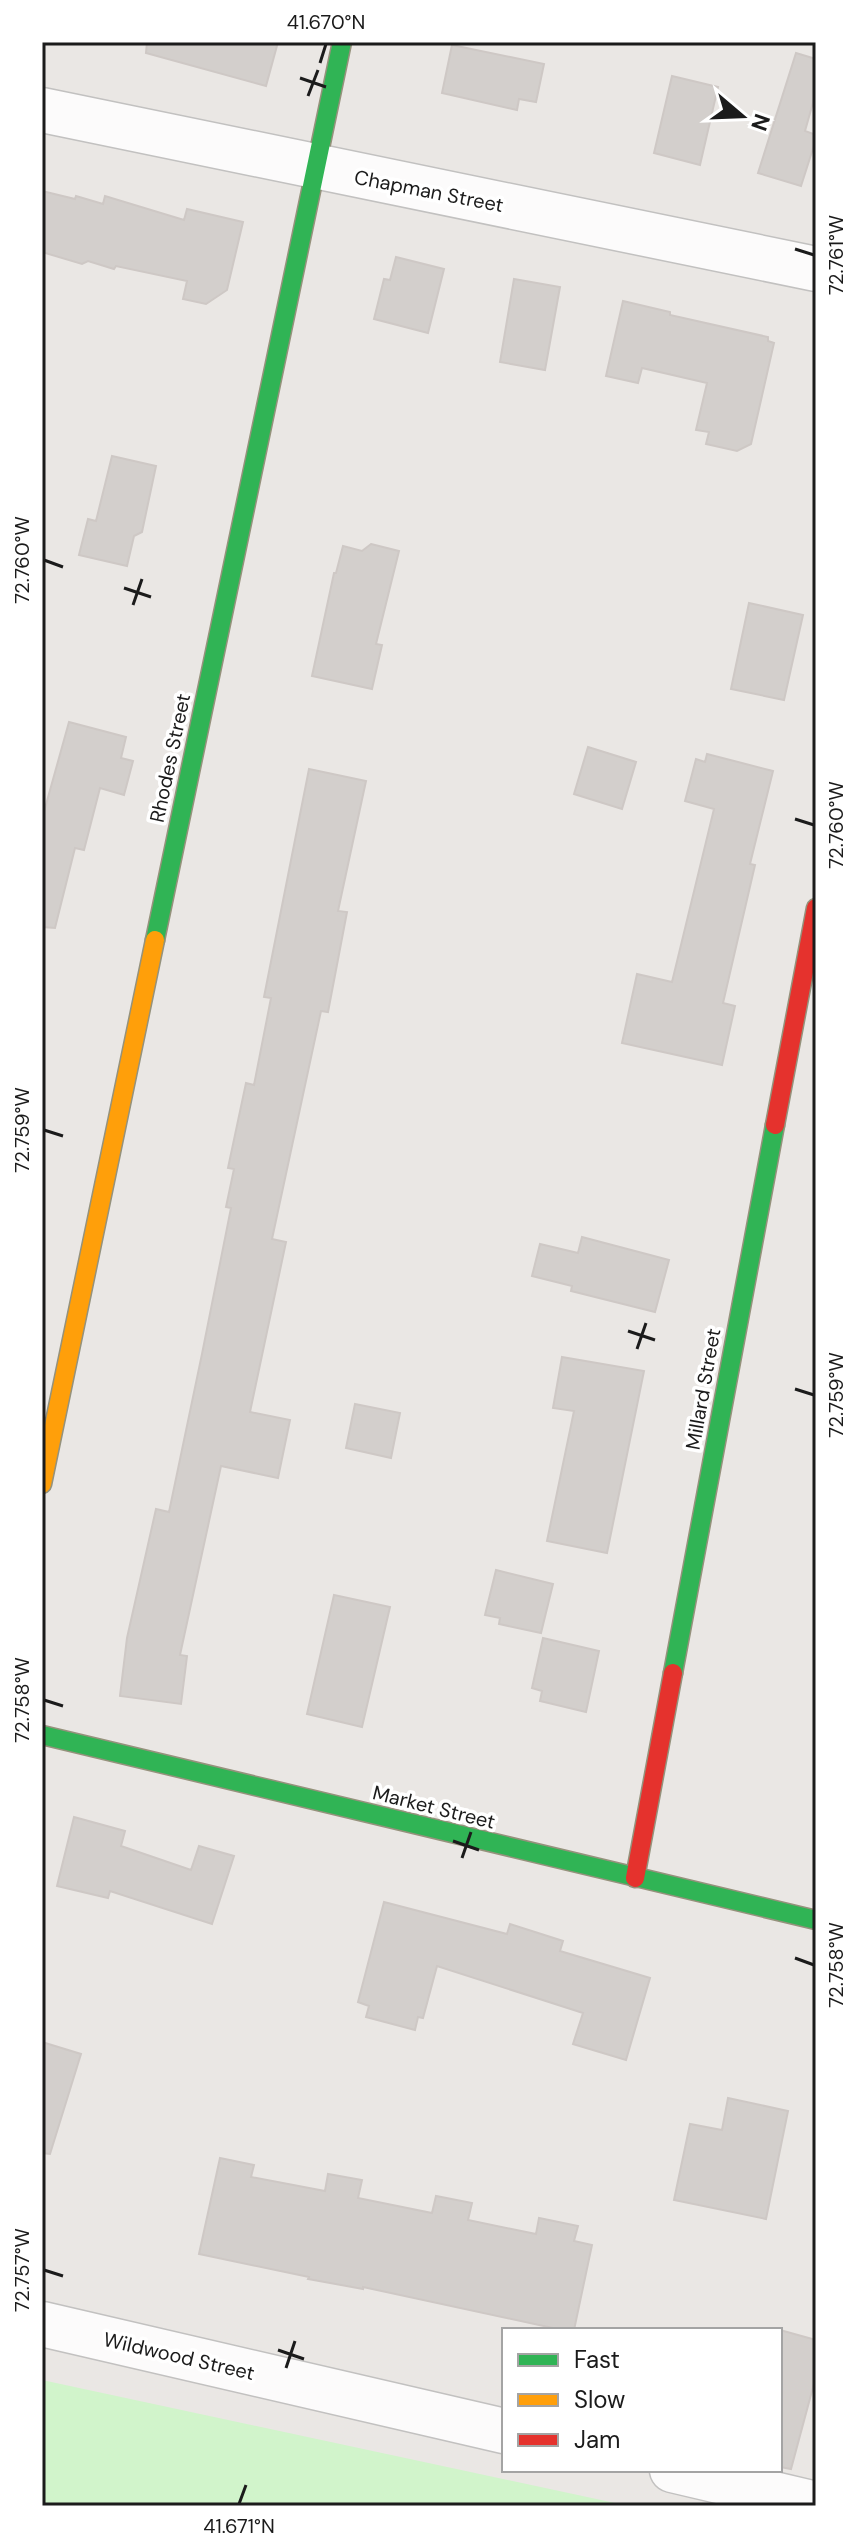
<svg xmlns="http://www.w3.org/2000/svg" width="858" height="2548" viewBox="0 0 858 2548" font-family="'DM Sans',sans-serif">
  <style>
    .park { fill: #d1f4cb }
    .building { fill: #d3cfcc; stroke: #cec8c5; stroke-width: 2 }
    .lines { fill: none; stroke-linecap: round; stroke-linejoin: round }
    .street-casing { stroke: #c2c1c0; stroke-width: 47 }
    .fast-casing { stroke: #95927c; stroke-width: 21 }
    .slow-casing { stroke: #95927c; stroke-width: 21 }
    .jam-casing { stroke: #95927c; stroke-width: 21 }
    .street { stroke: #fcfbfb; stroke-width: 44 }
    .fast { stroke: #30b455; stroke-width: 18 }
    .slow { stroke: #ff9f0a; stroke-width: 18 }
    .jam { stroke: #e5322d; stroke-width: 18 }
    .ticks { fill: none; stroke: #1b1b1b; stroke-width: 3 }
    .labels { text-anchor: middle; stroke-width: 7; stroke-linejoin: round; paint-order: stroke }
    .street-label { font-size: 20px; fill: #1b1b1b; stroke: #fff }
    .neatline { fill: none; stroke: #1b1b1b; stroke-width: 3 }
    .ticks-label { font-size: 20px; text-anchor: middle; fill: #1b1b1b }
  </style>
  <rect width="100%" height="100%" fill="#eae7e4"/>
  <path class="park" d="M 42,2380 L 629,2506 L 42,2506 Z"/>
  <path class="building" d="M 147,42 L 278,42 L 266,86 L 146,53 Z
    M 452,45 L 544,64 L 536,102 L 519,99 L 517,110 L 442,93 Z
    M 796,53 L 816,59 L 816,92 L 805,131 L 816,135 L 816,139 L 801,186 L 758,173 Z
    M 672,76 L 718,87 L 700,165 L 654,153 Z
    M 42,191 L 75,199 L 76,196 L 103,204 L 105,196 L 184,220 L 187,209 L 243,222 L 227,290 L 206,304 L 183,299 L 187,281 L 116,266 L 114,269 L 88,261 L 82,264 L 42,252 Z
    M 396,257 L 444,269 L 428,333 L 374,319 L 384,279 L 390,280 Z
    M 514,279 L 560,287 L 545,370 L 500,362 Z
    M 623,301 L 670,312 L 670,315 L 768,337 L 768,341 L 774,343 L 751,444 L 737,451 L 706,444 L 709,432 L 696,430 L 707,383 L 642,368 L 638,383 L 606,376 Z
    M 112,456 L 156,466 L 142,532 L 134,536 L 127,566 L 79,555 L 88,519 L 96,521 Z
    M 371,544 L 399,551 L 376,644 L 382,645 L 372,689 L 312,676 L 334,573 L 336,573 L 343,546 L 362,551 Z
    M 749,603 L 803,615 L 784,700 L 731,689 Z
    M 69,722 L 126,737 L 121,758 L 133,761 L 124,795 L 100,788 L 84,850 L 75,848 L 55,928 L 42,927 L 42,819 Z
    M 588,747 L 636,762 L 622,809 L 574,794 Z
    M 707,754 L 773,771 L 750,864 L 755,865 L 723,1003 L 735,1006 L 722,1065 L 622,1043 L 637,974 L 672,982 L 714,809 L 685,801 L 696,759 L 705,762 Z
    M 309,769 L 366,781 L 338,911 L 347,912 L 328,1012 L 321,1011 L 272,1239 L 286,1242 L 250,1412 L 290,1420 L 278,1478 L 221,1466 L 180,1655 L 187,1656 L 181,1704 L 120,1696 L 127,1638 L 156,1509 L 169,1512 L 202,1354 L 231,1208 L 226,1207 L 234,1169 L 228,1168 L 246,1083 L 254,1085 L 271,998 L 264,997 Z
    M 582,1237 L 669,1260 L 655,1312 L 571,1291 L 572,1286 L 532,1276 L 540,1244 L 578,1253 Z
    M 562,1357 L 644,1371 L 607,1553 L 547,1541 L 574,1411 L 553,1408 Z
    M 355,1404 L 400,1413 L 391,1458 L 346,1448 Z
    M 496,1570 L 553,1584 L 541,1633 L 499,1624 L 500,1618 L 485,1615 Z
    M 334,1595 L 390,1607 L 362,1727 L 307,1714 Z
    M 543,1638 L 599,1651 L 586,1712 L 540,1701 L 542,1691 L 532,1688 Z
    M 74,1817 L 125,1831 L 121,1846 L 191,1870 L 199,1846 L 234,1856 L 212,1924 L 110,1891 L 108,1898 L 57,1886 Z
    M 384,1902 L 507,1934 L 510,1924 L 563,1941 L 560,1951 L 650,1978 L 626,2060 L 573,2044 L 583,2013 L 437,1966 L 423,2018 L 418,2017 L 415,2030 L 366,2017 L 369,2006 L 358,2002 Z
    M 42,2042 L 81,2054 L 50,2154 L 42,2153 Z
    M 728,2098 L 788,2111 L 766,2219 L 674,2200 L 690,2124 L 722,2130 Z
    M 220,2158 L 254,2165 L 251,2177 L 325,2191 L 328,2174 L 362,2180 L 358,2198 L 432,2213 L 436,2196 L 472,2203 L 468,2220 L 536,2234 L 539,2218 L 578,2226 L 574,2241 L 592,2245 L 574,2330 L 562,2330 L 363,2287 L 363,2289 L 308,2279 L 309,2277 L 199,2254 Z
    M 780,2330 L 816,2340 L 816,2376 L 791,2469 L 780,2467 Z"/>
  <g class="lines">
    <g class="street-casing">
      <path id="street" d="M 42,110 L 816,269
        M 42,2324 L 504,2431
        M 672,2470 L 816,2504"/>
    </g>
    <g class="fast-casing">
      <path id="fast" d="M 155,940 L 342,42
        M 673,1673 L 775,1125
        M 42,1735 L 816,1920"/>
    </g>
    <g class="slow-casing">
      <path id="slow" d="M 42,1484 L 155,940"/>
    </g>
    <g class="jam-casing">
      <path id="jam" d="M 775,1125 L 816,908
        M 635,1878 L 673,1673"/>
    </g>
    <use href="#street" class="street"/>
    <use href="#fast" class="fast"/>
    <use href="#slow" class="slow"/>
    <use href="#jam" class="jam"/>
  </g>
  <path class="ticks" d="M 320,63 L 326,44M 300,78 L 326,87M 308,96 L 318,70M 795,249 L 814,255M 44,560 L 63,567M 124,588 L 151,597M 133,605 L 142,579M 795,819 L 814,825M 44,1130 L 63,1136M 628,1331 L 655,1340M 637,1349 L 646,1323M 795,1389 L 814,1395M 44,1700 L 63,1706M 453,1841 L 479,1850M 462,1858 L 471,1832M 795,1958 L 814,1965M 44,2270 L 63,2276M 278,2350 L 304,2359M 286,2368 L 295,2341M 239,2504 L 246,2485"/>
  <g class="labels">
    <g class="street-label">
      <text transform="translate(429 191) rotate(11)" y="7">Chapman Street</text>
      <text transform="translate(170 758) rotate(-78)" y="7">Rhodes Street</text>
      <text transform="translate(703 1389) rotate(-80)" y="7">Millard Street</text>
      <text transform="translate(434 1807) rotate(14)" y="7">Market Street</text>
      <text transform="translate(179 2356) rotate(13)" y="7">Wildwood Street</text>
    </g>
  </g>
  <rect width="858" height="2548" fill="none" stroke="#ffffff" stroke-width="88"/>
  <rect x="502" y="2328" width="280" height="144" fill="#ffffff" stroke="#a4a4a4" stroke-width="2"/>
  <rect x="518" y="2354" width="40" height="12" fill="#30b455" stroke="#a4a4a4" stroke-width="2"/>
  <text x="574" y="2368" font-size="24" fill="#1b1b1b">Fast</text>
  <rect x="518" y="2394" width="40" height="12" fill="#ff9f0a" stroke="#a4a4a4" stroke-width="2"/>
  <text x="574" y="2408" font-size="24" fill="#1b1b1b">Slow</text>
  <rect x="518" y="2434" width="40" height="12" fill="#e5322d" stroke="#a4a4a4" stroke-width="2"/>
  <text x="574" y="2448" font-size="24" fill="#1b1b1b">Jam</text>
  <g transform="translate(742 116) rotate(109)" stroke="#ffffff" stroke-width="6" paint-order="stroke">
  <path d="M0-6L14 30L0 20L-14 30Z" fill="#1b1b1b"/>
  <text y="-12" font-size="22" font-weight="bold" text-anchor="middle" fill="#1b1b1b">N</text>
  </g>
  <rect x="44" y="44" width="770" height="2460" class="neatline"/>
  <g class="ticks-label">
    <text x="326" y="29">41.670°N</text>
    <text transform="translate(836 255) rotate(-90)" y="7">72.761°W</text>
    <text transform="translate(22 560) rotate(-90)" y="7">72.760°W</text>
    <text transform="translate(836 825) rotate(-90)" y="7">72.760°W</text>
    <text transform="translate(22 1130) rotate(-90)" y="7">72.759°W</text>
    <text transform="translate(836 1395) rotate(-90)" y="7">72.759°W</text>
    <text transform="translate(22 1700) rotate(-90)" y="7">72.758°W</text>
    <text transform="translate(836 1965) rotate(-90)" y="7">72.758°W</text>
    <text transform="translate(22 2270) rotate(-90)" y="7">72.757°W</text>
    <text x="239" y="2533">41.671°N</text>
  </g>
</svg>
